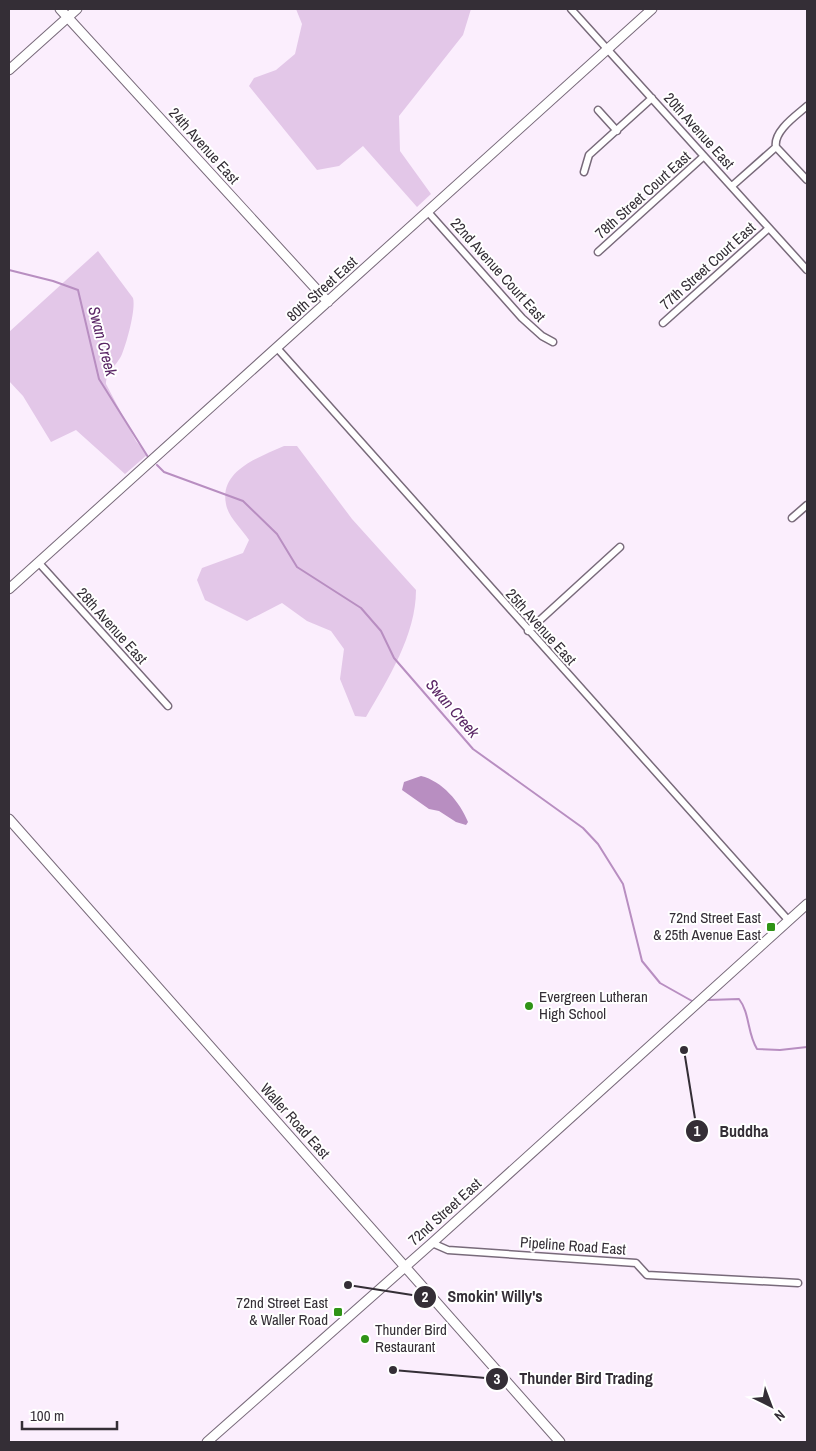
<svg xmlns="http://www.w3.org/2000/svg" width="816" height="1451" viewBox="0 0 816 1451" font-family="'Archivo Narrow',sans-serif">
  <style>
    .green { fill: #e3c7e8 }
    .water { fill: #b88ec1 }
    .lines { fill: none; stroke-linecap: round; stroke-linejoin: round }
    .stream { stroke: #b88ec1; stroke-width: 2 }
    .street-casing { stroke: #786a7a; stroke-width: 9 }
    .secondary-casing { stroke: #786a7a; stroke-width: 11 }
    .street { stroke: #fff; stroke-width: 6 }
    .secondary { stroke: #fff; stroke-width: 9 }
    .poi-dot { fill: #2f9316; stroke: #fff; stroke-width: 2 }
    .labels { text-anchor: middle; stroke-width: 4; stroke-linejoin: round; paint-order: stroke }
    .street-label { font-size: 15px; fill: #342e36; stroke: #fff }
    .poi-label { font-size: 15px; fill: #342e36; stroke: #fff; text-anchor: end }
    .water-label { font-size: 16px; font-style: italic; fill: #5a2665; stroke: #fff }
    .leader { fill: none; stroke: #342e36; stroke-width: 2 }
    .callout-dot { fill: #342e36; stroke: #fff; stroke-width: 2 }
    .mark-label { font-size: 15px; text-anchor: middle; font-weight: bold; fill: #fff }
    .callout-label { font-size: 16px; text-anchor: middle; font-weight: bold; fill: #342e36; stroke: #fff; stroke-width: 4; stroke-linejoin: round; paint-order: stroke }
  </style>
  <rect width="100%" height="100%" fill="#fbeefd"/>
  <path class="green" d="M 296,9 L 471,9 L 463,35 L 399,116 L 400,151 L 431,194 L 417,207 L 363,146 L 339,166 L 317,170 L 249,86 L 254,78 L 276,70 L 295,54 L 302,24 Z
    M 98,251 L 133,298 C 136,309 127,342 122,354 C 117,366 106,371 106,384 L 136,441 L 147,455 L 125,474 L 76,430 L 51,442 L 23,396 L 9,381 L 9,332 Z
    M 284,446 L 297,446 L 352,519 L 416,590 C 416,635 388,679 366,717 L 355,716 L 340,679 L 344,649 L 331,631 L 307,621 L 282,603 L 247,621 L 205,600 L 197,580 L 202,568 L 243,553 L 249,540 C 242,529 228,517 226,504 C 219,470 260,457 284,446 Z"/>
  <path class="water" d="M 421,776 C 442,781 460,802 468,822 L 466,825 L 456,822 L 439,811 L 429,809 L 402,790 L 404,782 Z"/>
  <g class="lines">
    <path class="stream" d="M 9,270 L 53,281 L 78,290 L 99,379 L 148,457
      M 157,465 L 164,472 L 243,501 L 277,534 L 297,567 L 361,608 L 381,631 L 394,658 L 473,749 L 583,828 L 598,844 L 623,884 L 642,961 L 660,983 L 692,1001
      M 708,1000 L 739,999 C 750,1013 747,1033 757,1049 L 780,1050 L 807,1047"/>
    <g class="street-casing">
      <path id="street" d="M 571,9 L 807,270
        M 598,110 L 617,131
        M 776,147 L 807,180
        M 584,172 L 589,155 L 652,98
        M 732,186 L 776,147 C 773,131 797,115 807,106
        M 428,212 L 522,318 L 542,336 L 553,342
        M 598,252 L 704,156
        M 663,323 L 769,228
        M 277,348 L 789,921
        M 792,518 L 807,505
        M 39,563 L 168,706
        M 528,631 L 620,547
        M 432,1243 L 448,1250 L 636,1263 L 647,1275 L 798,1283"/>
    </g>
    <g class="secondary-casing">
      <path id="secondary" d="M 60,9 L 328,302
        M 9,70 L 77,9
        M 9,589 L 652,9
        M 9,819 L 560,1442
        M 207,1442 L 432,1243 L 807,904"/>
    </g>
    <use href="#street" class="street"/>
    <use href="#secondary" class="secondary"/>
  </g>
  <g class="poi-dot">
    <rect x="766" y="922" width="10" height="10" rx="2.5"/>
    <circle cx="529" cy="1006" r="5"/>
    <rect x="333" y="1307" width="10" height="10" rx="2.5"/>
    <circle cx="365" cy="1339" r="5"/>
  </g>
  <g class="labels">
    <g class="street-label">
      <text transform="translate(699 131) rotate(48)" y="5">20th Avenue East</text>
      <text transform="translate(204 146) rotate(48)" y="5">24th Avenue East</text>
      <text transform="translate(643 195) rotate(-42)" y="5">78th Street Court East</text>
      <text transform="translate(708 266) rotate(-42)" y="5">77th Street Court East</text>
      <text transform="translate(498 270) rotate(48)" y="5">22nd Avenue Court East</text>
      <text transform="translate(322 289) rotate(-42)" y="5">80th Street East</text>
      <text transform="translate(112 626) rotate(48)" y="5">28th Avenue East</text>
      <text transform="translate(541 627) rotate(48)" y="5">25th Avenue East</text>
      <text transform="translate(295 1121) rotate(48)" y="5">Waller Road East</text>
      <text transform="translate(445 1212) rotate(-42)" y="5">72nd Street East</text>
      <text transform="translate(573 1246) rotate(4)" y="5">Pipeline Road East</text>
    </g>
    <g class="poi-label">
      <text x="761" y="923">72nd Street East<tspan x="761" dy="17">&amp; 25th Avenue East</tspan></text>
      <text x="539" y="1002" text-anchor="start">Evergreen Lutheran<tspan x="539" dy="17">High School</tspan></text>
      <text x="328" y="1308">72nd Street East<tspan x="328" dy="17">&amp; Waller Road</tspan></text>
      <text x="375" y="1335" text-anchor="start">Thunder Bird<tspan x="375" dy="17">Restaurant</tspan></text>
    </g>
    <g class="water-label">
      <text transform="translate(103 341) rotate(75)" y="6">Swan Creek</text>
      <text transform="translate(453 708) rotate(49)" y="6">Swan Creek</text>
    </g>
  </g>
  <path class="leader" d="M684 1050L697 1131M348 1285L425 1297M393 1370L497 1379"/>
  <g class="callout-dot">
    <circle cx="684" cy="1050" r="5"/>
    <circle cx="348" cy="1285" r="5"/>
    <circle cx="393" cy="1370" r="5"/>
    <circle cx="697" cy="1131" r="12"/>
    <circle cx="425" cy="1297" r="12"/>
    <circle cx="497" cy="1379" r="12"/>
  </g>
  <g class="mark-label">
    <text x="697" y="1136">1</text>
    <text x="425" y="1302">2</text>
    <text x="497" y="1384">3</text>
  </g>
  <g class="callout-label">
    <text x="744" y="1137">Buddha</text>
    <text x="495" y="1302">Smokin' Willy's</text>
    <text x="586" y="1384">Thunder Bird Trading</text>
  </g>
  <rect width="816" height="1451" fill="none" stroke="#342e36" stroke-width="20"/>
  <g transform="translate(771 1406) rotate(138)" stroke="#ffffff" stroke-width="4" paint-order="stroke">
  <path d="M0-4L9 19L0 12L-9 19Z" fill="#342e36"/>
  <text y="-8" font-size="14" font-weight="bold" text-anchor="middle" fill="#342e36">N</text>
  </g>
  <path d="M22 1421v8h95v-8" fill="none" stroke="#342e36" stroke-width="2.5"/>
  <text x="30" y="1421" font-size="15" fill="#342e36" stroke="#ffffff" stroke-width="4" paint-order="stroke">100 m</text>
</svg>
